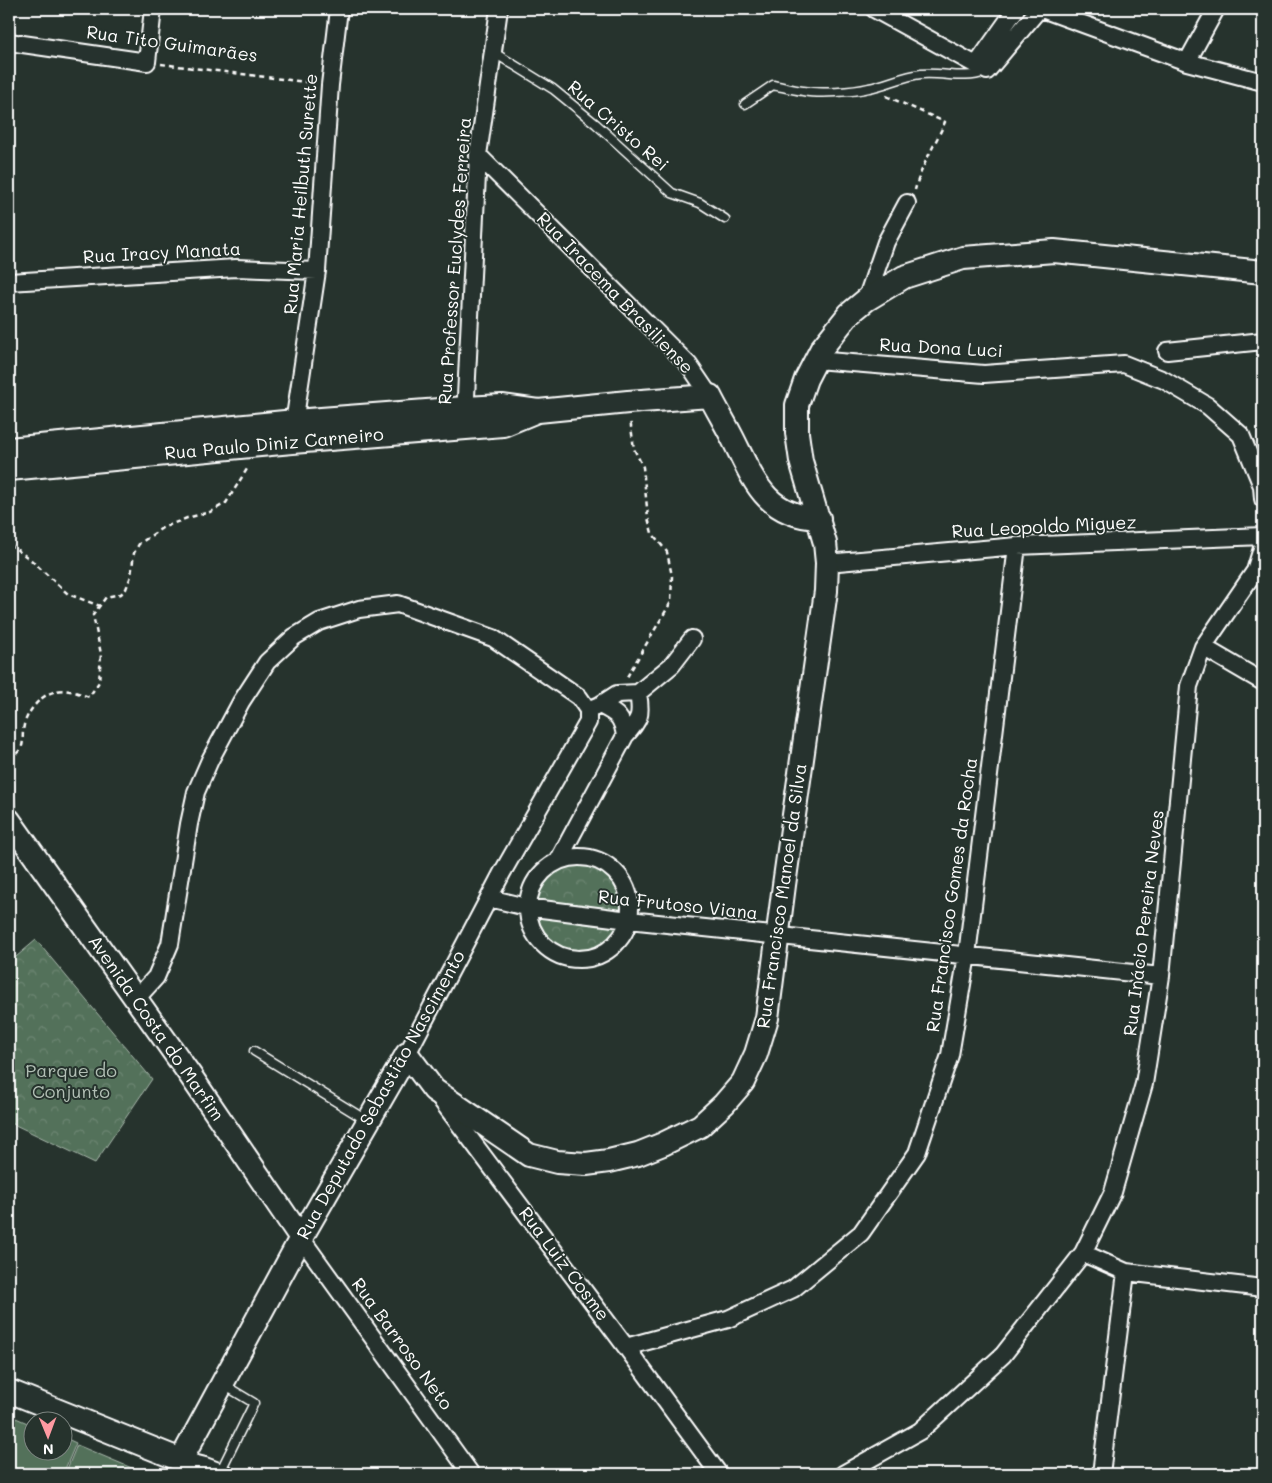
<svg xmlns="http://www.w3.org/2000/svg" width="1272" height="1483" viewBox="0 0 1272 1483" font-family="Mali,sans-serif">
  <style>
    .park { fill: url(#park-crowns); stroke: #a9b8ac }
    .garden { fill: #53715a; stroke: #a9b8ac }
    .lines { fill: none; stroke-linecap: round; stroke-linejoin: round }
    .lane-casing { stroke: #fff; stroke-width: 11 }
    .street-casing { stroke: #fff; stroke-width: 20 }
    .secondary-casing { stroke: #fff; stroke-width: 26 }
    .path { stroke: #fff; stroke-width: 2.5; stroke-dasharray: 5 4; stroke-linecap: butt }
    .lane { stroke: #26332d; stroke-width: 8 }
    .street { stroke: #26332d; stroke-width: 16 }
    .secondary { stroke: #26332d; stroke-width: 22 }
    .labels { text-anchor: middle; stroke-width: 4; stroke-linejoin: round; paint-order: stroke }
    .street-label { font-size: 18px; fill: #fff; stroke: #26332d }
    .park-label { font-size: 18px; fill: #b2bfb5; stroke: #26332d }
  </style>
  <defs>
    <pattern id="park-crowns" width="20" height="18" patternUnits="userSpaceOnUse" patternTransform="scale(1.25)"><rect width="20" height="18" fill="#53715a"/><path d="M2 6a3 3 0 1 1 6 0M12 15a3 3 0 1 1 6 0" fill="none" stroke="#6d8673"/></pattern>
  </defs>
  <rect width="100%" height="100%" fill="#26332d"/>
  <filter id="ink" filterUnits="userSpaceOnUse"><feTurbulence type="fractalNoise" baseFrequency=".02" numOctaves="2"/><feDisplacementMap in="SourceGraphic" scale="10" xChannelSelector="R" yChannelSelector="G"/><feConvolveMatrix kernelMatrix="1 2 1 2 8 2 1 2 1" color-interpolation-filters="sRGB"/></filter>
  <g filter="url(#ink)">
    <path class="park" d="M528 908a51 51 0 1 1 102 0a51 51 0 1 1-102 0Z
      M 36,940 L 152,1079 L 95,1163 L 9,1122 L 9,970 L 10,962 Z"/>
    <path class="garden" d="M 9,1415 L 32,1425 L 32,1450 L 62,1450 L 63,1437 L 76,1443 L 63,1474 L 9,1474 Z
      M 77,1445 L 146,1474 L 65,1474 Z"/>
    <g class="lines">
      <g class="lane-casing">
        <path id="lane" d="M 493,52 L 553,89 L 596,124 L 672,193 L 700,203 L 725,219
          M 745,104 L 773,85 C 783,87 793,90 803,91 C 819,94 853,92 869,88 C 886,85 903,76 921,74 C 944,72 964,80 985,72
          M 9,784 L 11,819
          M 254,1051 L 366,1120
          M 220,1472 L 254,1403 L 224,1385"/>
      </g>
      <g class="street-casing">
        <path id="street" d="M 874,9 L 987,71 L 1039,9
          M 1042,9 L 1187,62 L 1263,82
          M 9,42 L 147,62 L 153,9
          M 1187,62 L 1216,9
          M 977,64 L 1016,9
          M 478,155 L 689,365 L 710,396
          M 9,282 L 236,268 L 317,271
          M 866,300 L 886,242 L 907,203
          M 1167,351 L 1263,341
          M 816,360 L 984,374 L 1124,364 L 1164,380 L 1208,406 L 1241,435 L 1262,486 L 1263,499
          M 465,417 L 478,155 L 499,9
          M 293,430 L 317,271 L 330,85 L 339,9
          M 827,563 L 1017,546 L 1263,536
          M 1203,647 L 1263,682
          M 600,705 L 617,694 L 638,693
          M 588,710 L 600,705 C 617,714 622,716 625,736
          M528 908a51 51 0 1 1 102 0a51 51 0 1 1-102 0Z
          M 558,861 L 625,736 C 640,719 642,716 638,693 L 672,665 L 692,639
          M 489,898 L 526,907 L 629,920 L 1161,976
          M 136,999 L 156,977 L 170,944 L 189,824 L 196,792 L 210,760 L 241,702 L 267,662 L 294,637 L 319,622 L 359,609 L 398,604 L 493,638 L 579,697 L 588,710 L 588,722 L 502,873 L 407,1054
          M 442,1101 L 626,1347 L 719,1474
          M 301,1238 L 471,1474
          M 1083,1253 L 1126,1272 L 1263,1288
          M 626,1347 L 728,1319 L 793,1289 L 861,1233 L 917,1153 L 950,1055 L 967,955 L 1017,546
          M 181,1460 L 205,1466 L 226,1474
          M 843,1474 L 920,1431 L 1003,1355 L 1083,1253 L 1113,1192 L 1144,1084 L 1161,976 L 1189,686 L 1203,647 L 1255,571 L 1263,545
          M 1101,1474 L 1126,1272"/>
      </g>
      <g class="secondary-casing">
        <path id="secondary" d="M 9,449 L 295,421 L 466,408 L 502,406 L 538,411 L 628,402 L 710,396 C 717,410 725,423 732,437 C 753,478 764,516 819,518
          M 9,469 L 292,442 L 503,425 L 537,411
          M 9,820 L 190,1075 L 301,1238
          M 9,1391 L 181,1460 L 301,1238 L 407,1054 L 434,1090 L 529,1155 L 557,1162 L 586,1164 L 609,1161 L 638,1154 L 663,1144 L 700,1126 L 724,1104 L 743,1082 L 756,1054 L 767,1018 L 784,885 L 826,591 L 827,563 L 825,543 L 801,461 L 797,433 L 797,405 L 806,379 L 822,348 L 849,314 L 866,300 L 904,277 L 963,258 L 1054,251 L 1263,272"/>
      </g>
      <path class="path" d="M 161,64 L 314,83
        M 886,96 L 945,122 C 935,145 921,166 915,190
        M 9,544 L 31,560 L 68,594 L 100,606
        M 627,677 L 671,602 L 672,576 L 667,552 L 652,533 L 648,518 L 643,467 L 634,449 L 630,419
        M 9,759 C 29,746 20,743 24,725 C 29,706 49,686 70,691 C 77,692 83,695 89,697 L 99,682 L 101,654 L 93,615 L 106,597 L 121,594 L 126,589 L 131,576 L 134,553 L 139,544 L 162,528 L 187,518 L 210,512 L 226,503 L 247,469"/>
      <use href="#lane" class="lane"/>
      <use href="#street" class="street"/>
      <use href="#secondary" class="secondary"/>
    </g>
  </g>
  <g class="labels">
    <g class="street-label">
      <text transform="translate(172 44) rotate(8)" y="6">Rua Tito Guimarães</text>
      <text transform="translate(618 126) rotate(41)" y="6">Rua Cristo Rei</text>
      <text transform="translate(301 194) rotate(-85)" y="6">Rua Maria Heilbuth Surette</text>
      <text transform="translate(162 253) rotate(-3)" y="6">Rua Iracy Manata</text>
      <text transform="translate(455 261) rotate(-86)" y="6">Rua Professor Euclydes Ferreira</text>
      <text transform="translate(615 293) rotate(46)" y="6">Rua Iracema Brasiliense</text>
      <text transform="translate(941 348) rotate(3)" y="6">Rua Dona Luci</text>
      <text transform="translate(274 444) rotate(-5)" y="6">Rua Paulo Diniz Carneiro</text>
      <text transform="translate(1044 527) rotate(-3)" y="6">Rua Leopoldo Miguez</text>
      <text transform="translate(952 895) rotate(-82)" y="6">Rua Francisco Gomes da Rocha</text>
      <text transform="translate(782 896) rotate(-82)" y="6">Rua Francisco Manoel da Silva</text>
      <text transform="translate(678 905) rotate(6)" y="6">Rua Frutoso Viana</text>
      <text transform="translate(1144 923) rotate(-83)" y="6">Rua Inácio Pereira Neves</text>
      <text transform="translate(156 1028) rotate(55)" y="6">Avenida Costa do Marfim</text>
      <text transform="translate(381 1095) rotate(-61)" y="6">Rua Deputado Sebastião Nascimento</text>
      <text transform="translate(564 1264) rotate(53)" y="6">Rua Luiz Cosme</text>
      <text transform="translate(402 1344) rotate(54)" y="6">Rua Barroso Neto</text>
    </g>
    <g class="park-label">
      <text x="71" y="1077">Parque do<tspan x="71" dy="21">Conjunto</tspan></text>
    </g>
  </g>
  <rect width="1272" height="1483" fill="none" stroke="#26332d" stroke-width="30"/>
  <rect x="15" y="15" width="1242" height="1453" fill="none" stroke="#fff" stroke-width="2" filter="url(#ink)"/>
  <g transform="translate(48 1436) rotate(179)"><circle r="24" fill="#26332d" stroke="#7d8581"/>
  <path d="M0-4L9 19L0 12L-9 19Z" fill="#ff9aa2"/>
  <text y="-8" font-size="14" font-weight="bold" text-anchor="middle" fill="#ffffff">N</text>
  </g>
</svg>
